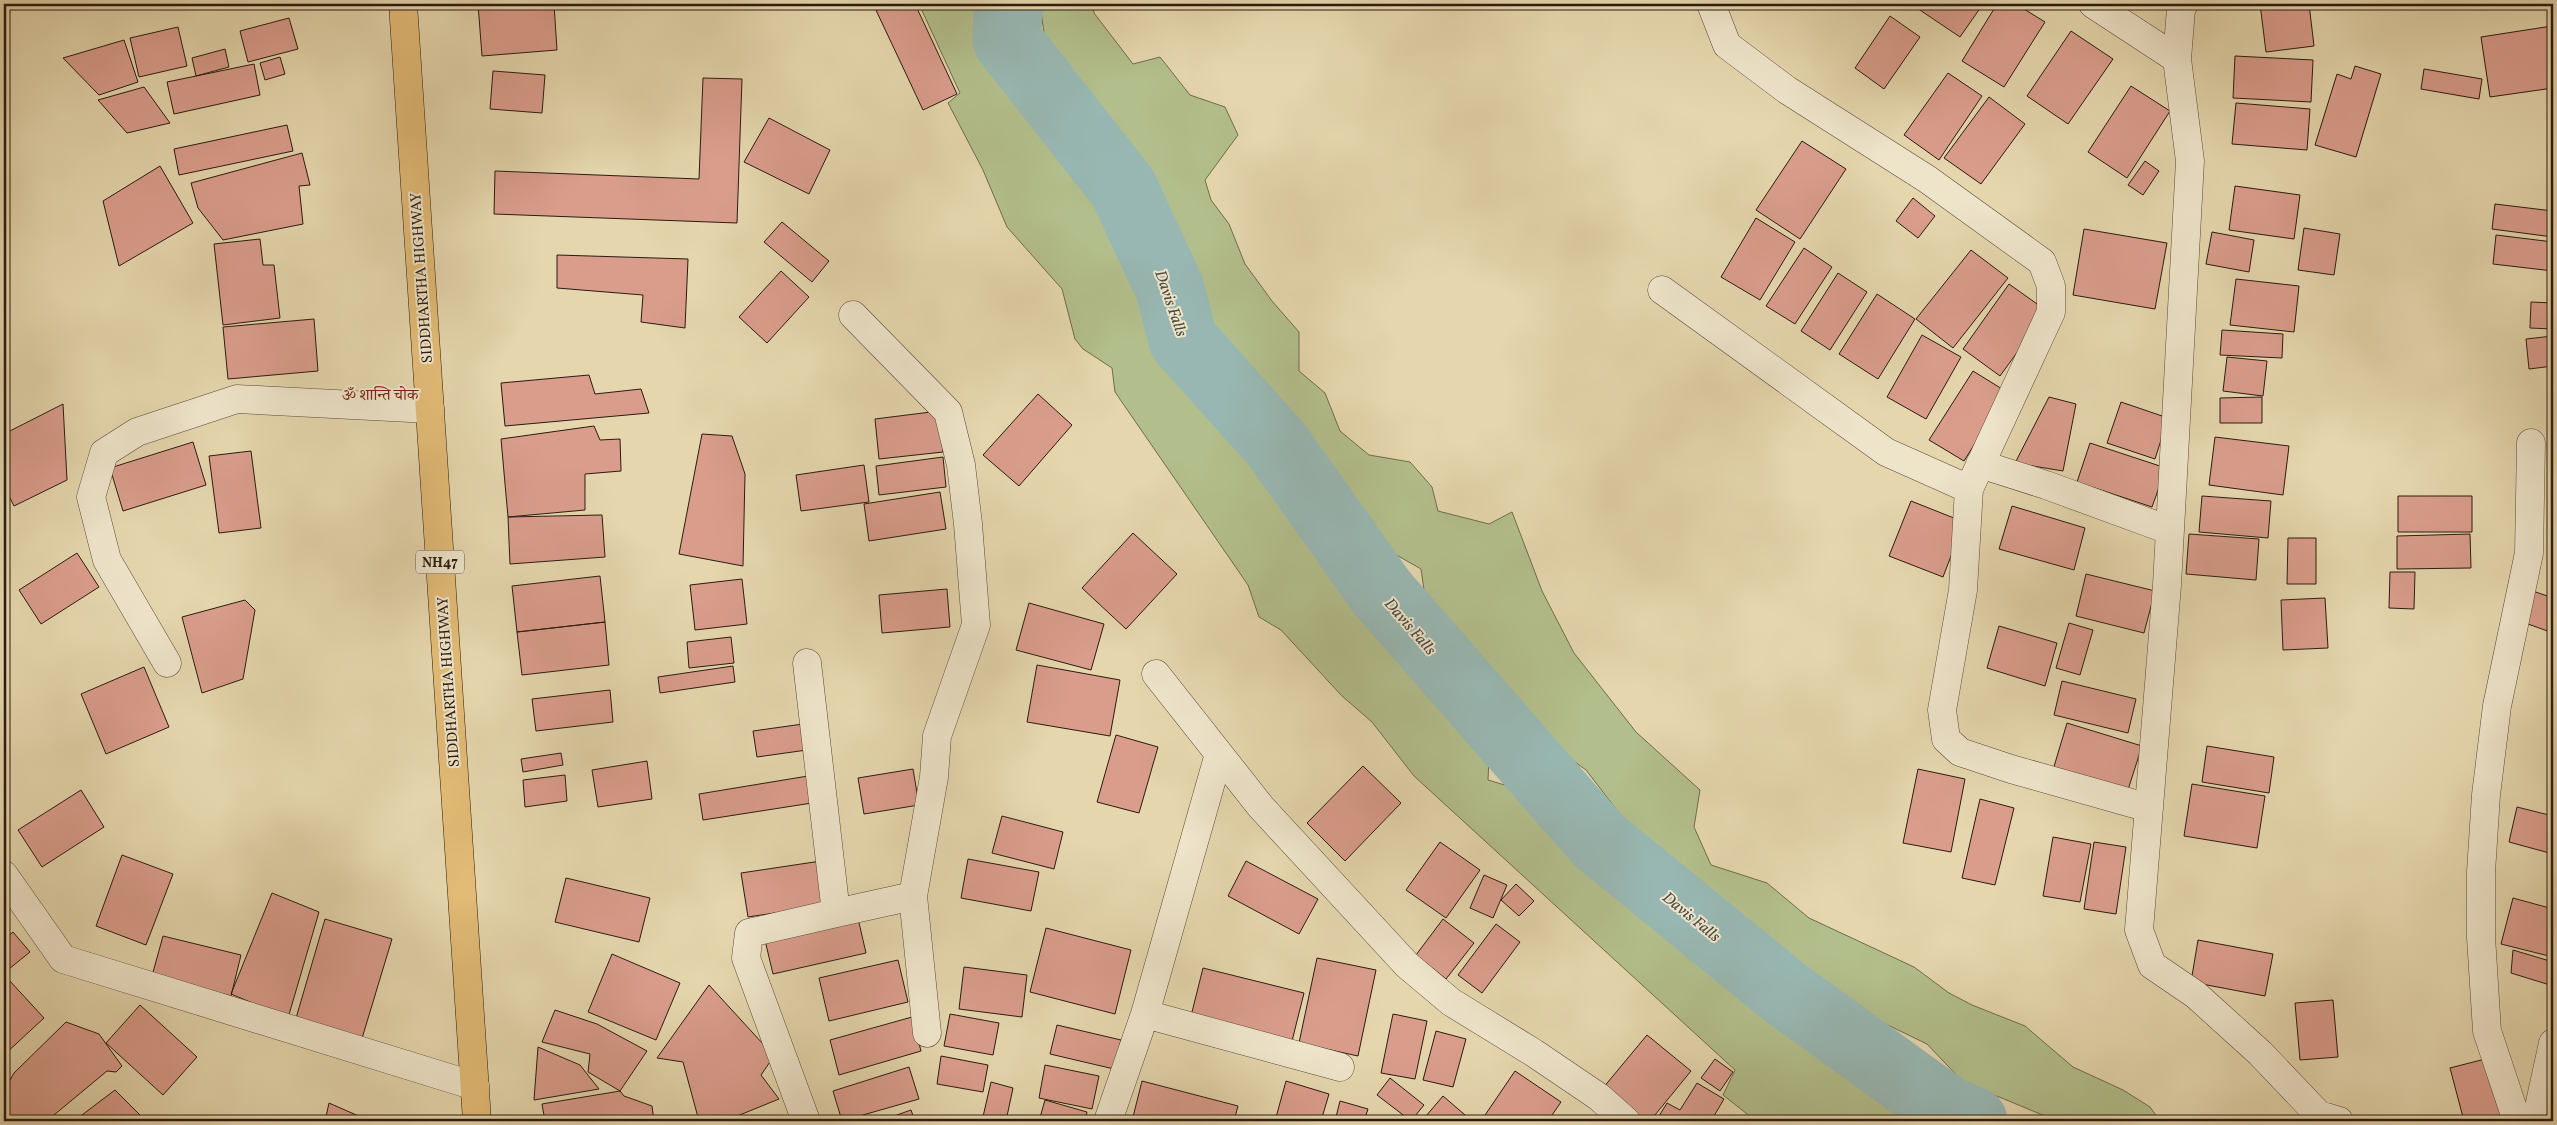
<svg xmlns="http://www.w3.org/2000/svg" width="2557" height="1125" viewBox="0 0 2557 1125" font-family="Vollkorn,'Noto Serif Devanagari',serif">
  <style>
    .green { fill: #b2be8b; stroke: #6e6c4e }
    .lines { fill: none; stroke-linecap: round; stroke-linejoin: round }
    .river { stroke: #98b7b2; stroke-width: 69 }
    .building { fill: #da9d8c; stroke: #2b1a10 }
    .minor-casing { stroke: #5a4937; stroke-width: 29 }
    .highway-casing { stroke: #2b1a10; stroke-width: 29 }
    .minor { stroke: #eee4ca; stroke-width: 28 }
    .highway { stroke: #e2bb76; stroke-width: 28 }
    .labels { text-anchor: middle; stroke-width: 4; stroke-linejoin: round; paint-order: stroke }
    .shield { fill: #eee4ca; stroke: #665748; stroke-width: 1 }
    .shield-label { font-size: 14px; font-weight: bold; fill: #2b1a10 }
    .street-label { font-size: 15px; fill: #2b1a10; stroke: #eee4ca }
    .water-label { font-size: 16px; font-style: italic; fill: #4c4941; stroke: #eee4ca }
    .neighbourhood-label { font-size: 16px; fill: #7a1f14; stroke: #eee4ca }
  </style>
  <rect width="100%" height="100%" fill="#e5d6ad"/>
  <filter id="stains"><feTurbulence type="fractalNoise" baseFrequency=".004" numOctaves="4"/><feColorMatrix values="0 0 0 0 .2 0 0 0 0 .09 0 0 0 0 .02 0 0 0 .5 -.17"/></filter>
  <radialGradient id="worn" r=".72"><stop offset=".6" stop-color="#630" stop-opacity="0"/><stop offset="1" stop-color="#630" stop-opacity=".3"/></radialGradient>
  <path class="green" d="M 919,4 L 989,4 L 1000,64 L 1023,86 L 1083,160 L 1107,182 L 1129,238 L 1142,303 L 1161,293 L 1168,306 L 1173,330 L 1201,372 L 1221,428 L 1239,437 L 1254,461 L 1297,503 L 1316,543 L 1376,607 L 1402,655 L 1490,738 L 1488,780 L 1508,786 L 1545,789 L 1567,826 L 1593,850 L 1611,876 L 1685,924 L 1712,957 L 1772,991 L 1791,1025 L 1822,1056 L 1911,1121 L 1756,1121 L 1723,1095 L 1735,1070 L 1414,776 L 1372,722 L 1342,696 L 1281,630 L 1259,617 L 1248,585 L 1115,392 L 1112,368 L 1083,349 L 1075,339 L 1062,289 L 1007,227 L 983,170 L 948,103 L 960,93 Z
    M 1040,4 L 1093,4 L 1094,13 L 1133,64 L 1160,57 L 1190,95 L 1225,107 L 1238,135 L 1205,180 L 1211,200 L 1229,224 L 1245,264 L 1272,301 L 1299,332 L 1299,371 L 1325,393 L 1340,431 L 1369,455 L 1410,462 L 1432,487 L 1438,511 L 1489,524 L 1512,512 L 1542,591 L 1574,653 L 1636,732 L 1700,790 L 1694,827 L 1711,865 L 1767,883 L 1809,918 L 1914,967 L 1949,993 L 1972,1005 L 2025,1026 L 2073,1067 L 2123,1090 L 2150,1107 L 2160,1121 L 2057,1121 L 1963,1082 L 1927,1044 L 1832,998 L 1772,954 L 1759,934 L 1644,868 L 1619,813 L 1586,770 L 1525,726 L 1454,668 L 1427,611 L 1421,569 L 1337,521 L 1313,485 L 1283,425 L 1261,408 L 1187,333 L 1182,250 L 1146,181 L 1096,128 L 1046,47 Z"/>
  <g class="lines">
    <path class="river" d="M 1008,4 L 1007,40 L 1123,188 L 1170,289 L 1183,340 L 1277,445 L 1382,593 L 1598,840 L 1784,992 L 1947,1110 L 1973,1121"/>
  </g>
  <path class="building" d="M 478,4 L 554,4 L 557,50 L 482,56 Z
    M 883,4 L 915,4 L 957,94 L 923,110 L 875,8 Z
    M 1911,4 L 1983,4 L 1960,37 Z
    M 1997,4 L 2016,4 L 2045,22 L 2004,87 L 1962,61 Z
    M 2260,4 L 2309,4 L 2314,46 L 2266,52 Z
    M 1890,16 L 1920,37 L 1884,89 L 1855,68 Z
    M 289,18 L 298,49 L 248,62 L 240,31 Z
    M 2552,26 L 2553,88 L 2490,97 L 2481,37 Z
    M 178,27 L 187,66 L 139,77 L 130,38 Z
    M 2071,31 L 2113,59 L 2068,124 L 2027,96 Z
    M 124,40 L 138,82 L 99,95 L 63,58 Z
    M 225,49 L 229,67 L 196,76 L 192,58 Z
    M 2235,56 L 2313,60 L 2311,102 L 2233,98 Z
    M 280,57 L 285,74 L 265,80 L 260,63 Z
    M 254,64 L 260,95 L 174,114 L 167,82 Z
    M 2355,66 L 2381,74 L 2356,157 L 2315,145 L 2337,74 L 2351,79 Z
    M 2424,69 L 2482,79 L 2479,99 L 2421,89 Z
    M 493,71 L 545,75 L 542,113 L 490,109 Z
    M 1948,73 L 1982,96 L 1939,160 L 1904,135 Z
    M 703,78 L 742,79 L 737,223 L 494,214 L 495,171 L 699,179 Z
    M 2131,86 L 2170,111 L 2127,178 L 2088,152 Z
    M 144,87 L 170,123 L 127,133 L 98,100 Z
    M 1989,97 L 2025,124 L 1981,184 L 1944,158 Z
    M 2236,103 L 2310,109 L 2307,150 L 2232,144 Z
    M 769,118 L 830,150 L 809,194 L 744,162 Z
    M 287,125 L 293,151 L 179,175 L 174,149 Z
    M 1802,141 L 1846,169 L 1800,239 L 1756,210 Z
    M 302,153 L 310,185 L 299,186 L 303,224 L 223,240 L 198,208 L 191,183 Z
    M 2145,161 L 2159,171 L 2143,195 L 2128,185 Z
    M 160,166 L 193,223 L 119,266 L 103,201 Z
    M 2235,186 L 2300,195 L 2294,239 L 2229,230 Z
    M 1913,198 L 1935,216 L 1918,238 L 1896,221 Z
    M 2495,204 L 2553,211 L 2553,237 L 2492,229 Z
    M 1756,218 L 1795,242 L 1760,300 L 1721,277 Z
    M 782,222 L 829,261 L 812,282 L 764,242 Z
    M 2304,228 L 2340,234 L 2334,275 L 2298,270 Z
    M 2084,229 L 2167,243 L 2155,309 L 2073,295 Z
    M 2212,232 L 2254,240 L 2249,272 L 2206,264 Z
    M 2496,235 L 2553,242 L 2553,271 L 2493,264 Z
    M 260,239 L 263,265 L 274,265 L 280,318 L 223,325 L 214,244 Z
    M 1804,248 L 1832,267 L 1795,324 L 1766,306 Z
    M 1971,250 L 2008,278 L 1953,348 L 1916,319 Z
    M 557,255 L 688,259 L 685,328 L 641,322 L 643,295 L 557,288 Z
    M 781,271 L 809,297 L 767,343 L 739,317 Z
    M 1838,273 L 1867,292 L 1830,350 L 1801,331 Z
    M 2236,279 L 2299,286 L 2294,332 L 2230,325 Z
    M 2009,284 L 2047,311 L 2000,376 L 1963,349 Z
    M 1877,294 L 1915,319 L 1878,379 L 1839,354 Z
    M 2531,302 L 2553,303 L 2553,329 L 2530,328 Z
    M 314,319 L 318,371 L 228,379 L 223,327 Z
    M 2222,330 L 2283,334 L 2282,358 L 2220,355 Z
    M 1922,335 L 1961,357 L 1926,419 L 1887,397 Z
    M 2553,336 L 2553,366 L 2529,369 L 2526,339 Z
    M 2227,357 L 2267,361 L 2263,396 L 2223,391 Z
    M 1973,371 L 2007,392 L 1964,461 L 1929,440 Z
    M 589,375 L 595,394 L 641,389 L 649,413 L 505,426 L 501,383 Z
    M 1038,394 L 1072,425 L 1019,486 L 983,455 Z
    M 2049,397 L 2076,404 L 2063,471 L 2015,463 Z
    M 2262,397 L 2262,423 L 2220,423 L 2220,398 Z
    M 2121,402 L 2168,418 L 2155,459 L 2107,443 Z
    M 63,404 L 67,480 L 14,506 L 4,486 L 4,434 Z
    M 939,411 L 943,452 L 879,459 L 875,419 Z
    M 594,426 L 600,440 L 620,439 L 621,471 L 585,474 L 585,510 L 508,517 L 501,439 Z
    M 702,434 L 732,436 L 745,474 L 743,566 L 679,554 Z
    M 2215,437 L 2289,446 L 2283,495 L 2209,485 Z
    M 193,442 L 206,485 L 123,511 L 110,468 Z
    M 2090,443 L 2166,468 L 2152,507 L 2077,482 Z
    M 251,451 L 261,528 L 219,533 L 209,456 Z
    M 943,457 L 946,487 L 879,495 L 876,466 Z
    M 864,465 L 869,502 L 801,511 L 796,475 Z
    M 940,492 L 946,529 L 869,541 L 864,504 Z
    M 2202,496 L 2271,501 L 2268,538 L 2199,532 Z
    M 2398,496 L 2472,496 L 2472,532 L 2398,532 Z
    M 1911,501 L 1964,522 L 1943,577 L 1889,556 Z
    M 2012,506 L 2085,528 L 2074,570 L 1999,549 Z
    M 602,515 L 605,557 L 510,564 L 508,517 Z
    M 1133,533 L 1177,574 L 1126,629 L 1082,588 Z
    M 2189,534 L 2259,539 L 2256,580 L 2186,574 Z
    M 2470,534 L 2471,568 L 2397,569 L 2397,536 Z
    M 2288,538 L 2316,538 L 2316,584 L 2287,584 Z
    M 77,553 L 99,587 L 41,624 L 19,590 Z
    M 2390,572 L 2415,572 L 2414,609 L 2389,608 Z
    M 2086,574 L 2155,591 L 2144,633 L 2076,616 Z
    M 600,576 L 605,622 L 517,632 L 512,586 Z
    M 742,579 L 747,624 L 695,630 L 690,585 Z
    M 947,589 L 950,627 L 882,633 L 879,595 Z
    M 2530,590 L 2553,598 L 2553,633 L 2528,624 Z
    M 2325,598 L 2328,648 L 2283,650 L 2281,600 Z
    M 245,600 L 255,610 L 243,679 L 202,693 L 182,617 Z
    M 1029,603 L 1104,624 L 1091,670 L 1016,650 Z
    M 605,622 L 609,665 L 522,675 L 517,632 Z
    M 2069,623 L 2093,630 L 2080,675 L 2056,668 Z
    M 1999,626 L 2057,643 L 2045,686 L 1987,668 Z
    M 731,637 L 734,663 L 689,668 L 687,642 Z
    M 1037,665 L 1120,680 L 1110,736 L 1027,722 Z
    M 733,666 L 735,682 L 660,693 L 658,677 Z
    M 144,667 L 169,727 L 106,754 L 81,694 Z
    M 2062,681 L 2136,699 L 2128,733 L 2054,715 Z
    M 610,690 L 613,722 L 536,731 L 532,699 Z
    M 2067,723 L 2142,746 L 2127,793 L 2053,770 Z
    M 803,724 L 807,750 L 757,757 L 753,731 Z
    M 1116,735 L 1158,747 L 1139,813 L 1097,802 Z
    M 2207,746 L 2274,757 L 2269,793 L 2202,782 Z
    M 561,753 L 563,765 L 523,772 L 521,759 Z
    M 647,761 L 652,799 L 598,807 L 592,770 Z
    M 1363,766 L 1401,803 L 1345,861 L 1307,823 Z
    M 913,769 L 919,805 L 864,814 L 858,778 Z
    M 1918,769 L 1965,779 L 1951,852 L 1903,843 Z
    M 565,775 L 567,801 L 525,807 L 523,780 Z
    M 808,776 L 812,803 L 703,820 L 699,794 Z
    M 2192,784 L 2265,796 L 2257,848 L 2184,836 Z
    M 81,790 L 104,827 L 42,867 L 18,830 Z
    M 1980,799 L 2014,808 L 1995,885 L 1962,878 Z
    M 2517,807 L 2553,816 L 2553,854 L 2509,842 Z
    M 1002,816 L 1063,832 L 1054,869 L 992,853 Z
    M 2053,837 L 2091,844 L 2080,902 L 2043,896 Z
    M 1440,842 L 1480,870 L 1446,918 L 1406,890 Z
    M 2094,842 L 2126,847 L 2116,914 L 2084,909 Z
    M 122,855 L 173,874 L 146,945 L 96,926 Z
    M 968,859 L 1039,872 L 1031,911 L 961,898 Z
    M 821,861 L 828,905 L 748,917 L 741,873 Z
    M 1246,861 L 1318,899 L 1299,934 L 1228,896 Z
    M 1484,875 L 1507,885 L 1493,918 L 1470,908 Z
    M 566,878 L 650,898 L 639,942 L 555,922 Z
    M 1516,884 L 1534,901 L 1519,916 L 1501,900 Z
    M 272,893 L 319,912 L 288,1018 L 231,994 Z
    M 2513,898 L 2553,909 L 2553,957 L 2501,944 Z
    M 857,914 L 866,953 L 773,974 L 764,936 Z
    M 325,919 L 392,939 L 360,1045 L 294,1025 Z
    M 1443,919 L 1474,943 L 1446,979 L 1416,955 Z
    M 1496,924 L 1520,942 L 1482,993 L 1458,975 Z
    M 1046,928 L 1131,950 L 1115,1014 L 1030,992 Z
    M 13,932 L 30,952 L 4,973 L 4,940 Z
    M 163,936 L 241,955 L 231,996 L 152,976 Z
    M 2198,940 L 2273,954 L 2265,996 L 2191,982 Z
    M 2513,950 L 2553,962 L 2553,975 L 2550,985 L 2511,973 Z
    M 612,954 L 680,983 L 656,1040 L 588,1012 Z
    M 1317,958 L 1376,970 L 1358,1056 L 1299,1043 Z
    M 898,960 L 908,1002 L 829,1021 L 819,978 Z
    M 964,967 L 1027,975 L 1022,1017 L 959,1009 Z
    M 1203,968 L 1304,993 L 1292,1041 L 1191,1016 Z
    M 9,980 L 44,1018 L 4,1055 L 4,985 Z
    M 709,985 L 774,1056 L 761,1075 L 779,1099 L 725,1121 L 699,1121 L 683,1062 L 657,1058 Z
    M 2333,1000 L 2338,1057 L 2300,1060 L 2295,1003 Z
    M 140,1005 L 197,1057 L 163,1095 L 106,1043 Z
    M 555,1010 L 597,1024 L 647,1051 L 620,1091 L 588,1072 L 590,1054 L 542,1042 Z
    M 950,1014 L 999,1023 L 993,1055 L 944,1046 Z
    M 1393,1014 L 1427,1021 L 1415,1079 L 1381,1073 Z
    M 912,1017 L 921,1051 L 839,1075 L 830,1040 Z
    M 66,1022 L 99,1034 L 122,1066 L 116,1072 L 107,1071 L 54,1115 L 57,1121 L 4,1121 L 4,1091 L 14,1073 Z
    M 1057,1025 L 1121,1040 L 1114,1069 L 1050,1054 Z
    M 1436,1031 L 1466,1039 L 1453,1087 L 1423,1080 Z
    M 1647,1035 L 1691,1071 L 1650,1121 L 1643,1121 L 1603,1088 Z
    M 538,1047 L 580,1065 L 599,1089 L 534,1100 Z
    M 941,1056 L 988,1065 L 983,1092 L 937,1084 Z
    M 2489,1058 L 2503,1121 L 2464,1121 L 2450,1068 Z
    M 1715,1059 L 1733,1072 L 1720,1091 L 1701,1078 Z
    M 1045,1065 L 1099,1076 L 1092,1109 L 1039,1098 Z
    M 909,1067 L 919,1099 L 842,1121 L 833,1091 Z
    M 1515,1071 L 1561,1102 L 1548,1121 L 1481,1121 Z
    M 1390,1078 L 1424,1105 L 1411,1121 L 1377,1095 Z
    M 1142,1081 L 1238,1106 L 1234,1121 L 1132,1121 Z
    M 1286,1081 L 1329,1094 L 1321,1121 L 1275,1121 Z
    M 991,1082 L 1013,1088 L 1006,1121 L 982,1121 Z
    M 1697,1083 L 1724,1099 L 1711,1121 L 1656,1121 L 1667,1103 L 1680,1110 Z
    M 115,1090 L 146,1121 L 74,1121 Z
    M 620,1091 L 624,1096 L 652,1106 L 654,1121 L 545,1121 L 542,1104 Z
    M 1443,1096 L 1472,1121 L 1432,1121 L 1426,1116 Z
    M 1045,1100 L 1087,1112 L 1085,1121 L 1039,1121 Z
    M 1340,1101 L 1368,1109 L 1364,1121 L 1335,1121 Z
    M 329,1103 L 370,1121 L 325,1121 Z
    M 911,1110 L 915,1121 L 880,1121 Z
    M 2456,1118 L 2456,1121 L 2433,1121 L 2432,1119 Z"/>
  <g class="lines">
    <g class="minor-casing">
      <path id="minor" d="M 1711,4 L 1727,45 L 1787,90 L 1927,179 L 2042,262 L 2051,286 L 2051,312 L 1969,489 L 1963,590 L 1942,710 L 1946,739 L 1960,752 L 2011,769 L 2149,808
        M 2093,4 L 2177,59
        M 2184,4 L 2181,9 L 2177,59 L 2190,161 L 2167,585 L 2139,930 L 2152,965 L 2196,995 L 2260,1053 L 2319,1115 L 2339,1121
        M 1662,290 L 1886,452 L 1969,489
        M 1980,464 L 2046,485 L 2169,530
        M 167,663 L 107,560 L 91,497 L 104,453 L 137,432 L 237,399 L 430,409
        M 1156,674 L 1261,807 L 1407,965 L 1451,1002 L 1534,1053 L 1599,1097 L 1626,1121
        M 4,875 L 63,959 L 475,1086
        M 913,896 L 927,1033
        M 836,913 L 913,896 L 934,777 L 937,736 L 976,625 L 968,524 L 961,465 L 948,412 L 853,315
        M 1145,1014 L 1219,754
        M 806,1121 L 746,958 L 749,933 L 836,913 L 807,663
        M 1108,1121 L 1145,1014 L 1340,1067
        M 2517,1121 L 2487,1031 L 2481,937 L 2481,872 L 2486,795 L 2497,706 L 2529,553 L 2531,443
        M 2536,1121 L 2553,1043"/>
    </g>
    <g class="highway-casing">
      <path id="highway" d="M 403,4 L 477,1121"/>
    </g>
    <use href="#minor" class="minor"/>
    <use href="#highway" class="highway"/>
  </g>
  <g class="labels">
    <rect class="shield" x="416" y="550.5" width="48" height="23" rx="4"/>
    <g class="shield-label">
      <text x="440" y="567">NH47</text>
    </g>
    <g class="street-label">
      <text transform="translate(421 278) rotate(-94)" y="5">SIDDHARTHA HIGHWAY</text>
      <text transform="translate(448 682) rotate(-94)" y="5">SIDDHARTHA HIGHWAY</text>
    </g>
    <g class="water-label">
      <text transform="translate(1172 303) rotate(71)" y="6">Davis Falls</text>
      <text transform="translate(1411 626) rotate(49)" y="6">Davis Falls</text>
      <text transform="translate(1692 916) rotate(39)" y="6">Davis Falls</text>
    </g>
    <g class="neighbourhood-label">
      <text x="380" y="400">ॐ शान्ति चोक</text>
    </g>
  </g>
  <rect width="2557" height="1125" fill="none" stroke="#e5d6ad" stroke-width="20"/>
  <rect x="5" y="5" width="2547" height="1115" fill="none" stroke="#2b1a10" stroke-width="2.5"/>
  <rect x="10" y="10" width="2537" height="1105" fill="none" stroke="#2b1a10"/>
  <rect width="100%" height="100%" filter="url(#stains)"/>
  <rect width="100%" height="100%" fill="url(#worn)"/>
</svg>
